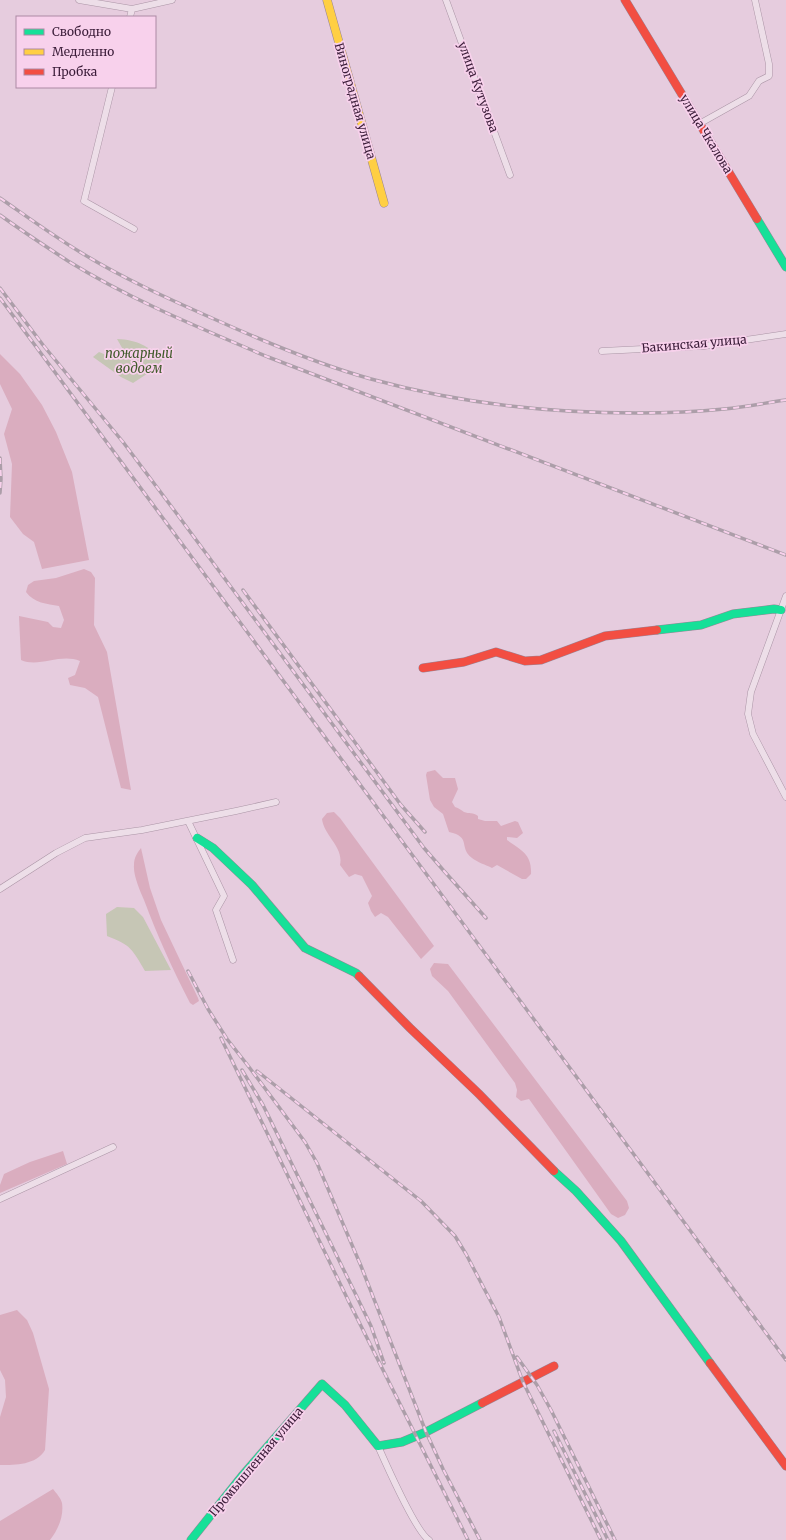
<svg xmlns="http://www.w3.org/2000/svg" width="786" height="1540" viewBox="0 0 786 1540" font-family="Merriweather,serif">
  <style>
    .green { fill: #daadbf }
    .water { fill: #c6c6b5 }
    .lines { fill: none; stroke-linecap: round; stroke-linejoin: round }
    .street-casing { stroke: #ab95a6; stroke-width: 7 }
    .fast-casing { stroke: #9a8596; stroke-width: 9 }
    .slow-casing { stroke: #9a8596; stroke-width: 9 }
    .jam-casing { stroke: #9a8596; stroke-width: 9 }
    .street { stroke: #eddee8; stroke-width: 6 }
    .fast { stroke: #16e098; stroke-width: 8 }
    .slow { stroke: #ffcf43; stroke-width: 8 }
    .jam { stroke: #f24e42; stroke-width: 8 }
    .rail-casing { stroke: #ac9ea9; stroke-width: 3.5 }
    .rail { stroke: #f8d1ec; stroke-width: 2; stroke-dasharray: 6; stroke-linecap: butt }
    .labels { text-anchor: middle; stroke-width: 3.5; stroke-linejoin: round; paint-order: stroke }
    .street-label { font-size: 12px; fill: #3a1c38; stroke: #f8d1ec }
    .water-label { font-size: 13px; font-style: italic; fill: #415b2b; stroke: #f8d1ec }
  </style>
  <rect width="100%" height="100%" fill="#e6ccde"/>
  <path class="green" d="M 0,354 L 20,374 L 42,405 L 56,432 L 72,472 L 89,560 L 42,569 L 34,542 L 23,534 L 10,517 L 12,464 L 4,434 L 12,409 L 0,384 Z
    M 84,569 L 91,572 L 95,578 L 94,625 L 107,652 L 131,790 L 121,788 L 98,697 L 85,688 L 70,685 L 68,678 L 75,675 L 80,661 C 60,653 39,668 21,660 L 19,616 L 48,622 L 53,627 L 61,628 L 64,620 L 59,606 C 47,604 34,603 26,592 L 28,585 L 34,581 L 56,578 Z
    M 435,770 L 443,778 L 455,778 L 458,789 L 452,802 L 455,807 C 459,808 461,810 464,812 C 469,814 473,812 478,816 L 478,819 L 485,821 L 497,821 L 501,826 L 515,821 L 518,822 L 523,833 L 517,838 L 507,837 L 507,840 C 521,850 532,854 531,874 L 526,879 L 522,879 L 497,865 L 492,868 C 486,865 477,862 472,858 C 458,847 472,837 449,832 L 443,814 L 434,807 L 430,800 L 426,775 L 427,772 Z
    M 334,812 L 340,818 L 434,946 L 421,959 L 388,917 L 381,913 L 375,917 L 371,911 L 368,903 L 372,896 L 362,876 L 355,874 L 349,877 L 340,865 C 344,847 324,836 322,819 L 327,813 Z
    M 141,848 L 150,888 L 161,920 L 198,998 L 199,1001 L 193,1005 L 190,1003 C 173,970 157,935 144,900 C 140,891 133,875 134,865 C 134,858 137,853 141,848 Z
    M 434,963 L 448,964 L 627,1201 L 629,1208 L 625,1215 L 618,1218 L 611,1214 L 529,1099 L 521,1101 L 516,1097 L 517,1090 L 515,1083 L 448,991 L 432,976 L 430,969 Z
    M 63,1151 L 67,1164 L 0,1193 L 0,1185 L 4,1174 L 30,1162 Z
    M 17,1310 L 27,1320 L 33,1333 L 49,1389 L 45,1450 C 36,1465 16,1465 0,1465 L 0,1417 L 6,1397 L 5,1380 L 0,1370 L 0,1315 Z
    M 53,1489 C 56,1493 61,1498 62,1503 C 64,1516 58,1530 50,1540 L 0,1540 L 0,1521 Z"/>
  <path class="water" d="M 117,339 C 138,340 147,346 163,359 L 153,370 L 133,383 L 121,377 L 93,357 L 99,352 L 116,359 L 125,353 Z
    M 117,907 L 134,908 L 143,917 L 171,970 L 145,971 C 132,949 131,945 107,936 L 106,914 Z"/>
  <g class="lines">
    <g class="street-casing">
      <path id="street" d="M 79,0 L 132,9 L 172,0
        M 446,0 L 510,175
        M 130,17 L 132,9
        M 112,87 L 84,201 L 134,229
        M 699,124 L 749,96 L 759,81 L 769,76 L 769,64 L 755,0
        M 602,351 L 704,346 L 786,334
        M 786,596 L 751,692 L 748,714 L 753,734 L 786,797
        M 188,821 L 224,896 L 216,910 L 233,960
        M 0,889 L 56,853 L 85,838 L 142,830 L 236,811 L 276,802
        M 0,1199 L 113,1147
        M 378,1446 C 386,1464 416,1532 429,1540"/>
    </g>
    <g class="fast-casing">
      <path id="fast" d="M 757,219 L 786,267
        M 657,630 L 701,625 L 733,614 L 774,609 L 781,610
        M 197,838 L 213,848 L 252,885 L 305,948 L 356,973 L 359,976
        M 554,1171 L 576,1191 L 621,1241 L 710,1363
        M 191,1540 L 242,1476 L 322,1384 L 345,1405 L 378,1446 L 402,1442 L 426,1432 L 482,1403"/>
    </g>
    <g class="slow-casing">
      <path id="slow" d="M 327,0 L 384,203"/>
    </g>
    <g class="jam-casing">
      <path id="jam" d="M 625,0 L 757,219
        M 423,668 L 464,662 L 496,652 L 525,661 L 541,660 L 605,636 L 657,630
        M 359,976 L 410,1028 L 479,1094 L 554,1171
        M 710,1363 L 786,1466
        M 482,1403 L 554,1366"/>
    </g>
    <use href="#street" class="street"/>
    <use href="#fast" class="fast"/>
    <use href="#slow" class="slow"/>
    <use href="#jam" class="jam"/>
    <g class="rail-casing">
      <path id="rail" d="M 0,198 C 26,216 52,235 80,252 C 122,278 169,299 214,319 C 265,342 317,364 371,379 C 457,403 547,413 636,413 C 665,413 695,412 724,409 C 745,407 765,403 786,400
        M 0,215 C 22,231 45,246 68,261 C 131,300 200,328 268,357 L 786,555
        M 0,288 L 43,345 L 123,442 L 174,510 L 424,848 L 444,871 L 486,918
        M 0,298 L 786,1360
        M 0,458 L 1,479 L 0,493
        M 243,590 L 401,805 L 425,832
        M 188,971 L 208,1009 L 227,1039 L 249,1067 L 305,1142 L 317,1163 L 361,1266 L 426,1432 L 443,1469 L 480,1540
        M 221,1038 L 349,1302 L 468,1540
        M 242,1070 L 263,1105 L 356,1295 L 371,1326 L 384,1363
        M 257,1071 L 421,1201 L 455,1236 L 466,1254 L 499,1317 L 523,1382 L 601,1540
        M 517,1357 L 537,1385 L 551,1410 L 615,1540
        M 554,1431 L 608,1540"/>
    </g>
    <use href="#rail" class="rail"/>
  </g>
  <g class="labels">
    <g class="street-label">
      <text transform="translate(478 87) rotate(70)" y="4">улица Кутузова</text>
      <text transform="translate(355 101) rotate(74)" y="4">Виноградная улица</text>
      <text transform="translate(706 134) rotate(59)" y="4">улица Чкалова</text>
      <text transform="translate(694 344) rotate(-5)" y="4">Бакинская улица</text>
      <text transform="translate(256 1462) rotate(-50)" y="4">Промышленная улица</text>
    </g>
    <g class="water-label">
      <text x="139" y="358">пожарный<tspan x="139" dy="15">водоем</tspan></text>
    </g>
  </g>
  <rect x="16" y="16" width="140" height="72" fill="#f8d1ec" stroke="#ac89a4"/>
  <rect x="24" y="29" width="20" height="6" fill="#16e098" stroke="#ac89a4"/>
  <text x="52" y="36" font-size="12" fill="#3a1c38">Свободно</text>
  <rect x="24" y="49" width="20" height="6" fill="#ffcf43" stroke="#ac89a4"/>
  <text x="52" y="56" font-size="12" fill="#3a1c38">Медленно</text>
  <rect x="24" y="69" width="20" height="6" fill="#f24e42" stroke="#ac89a4"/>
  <text x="52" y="76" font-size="12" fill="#3a1c38">Пробка</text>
</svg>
